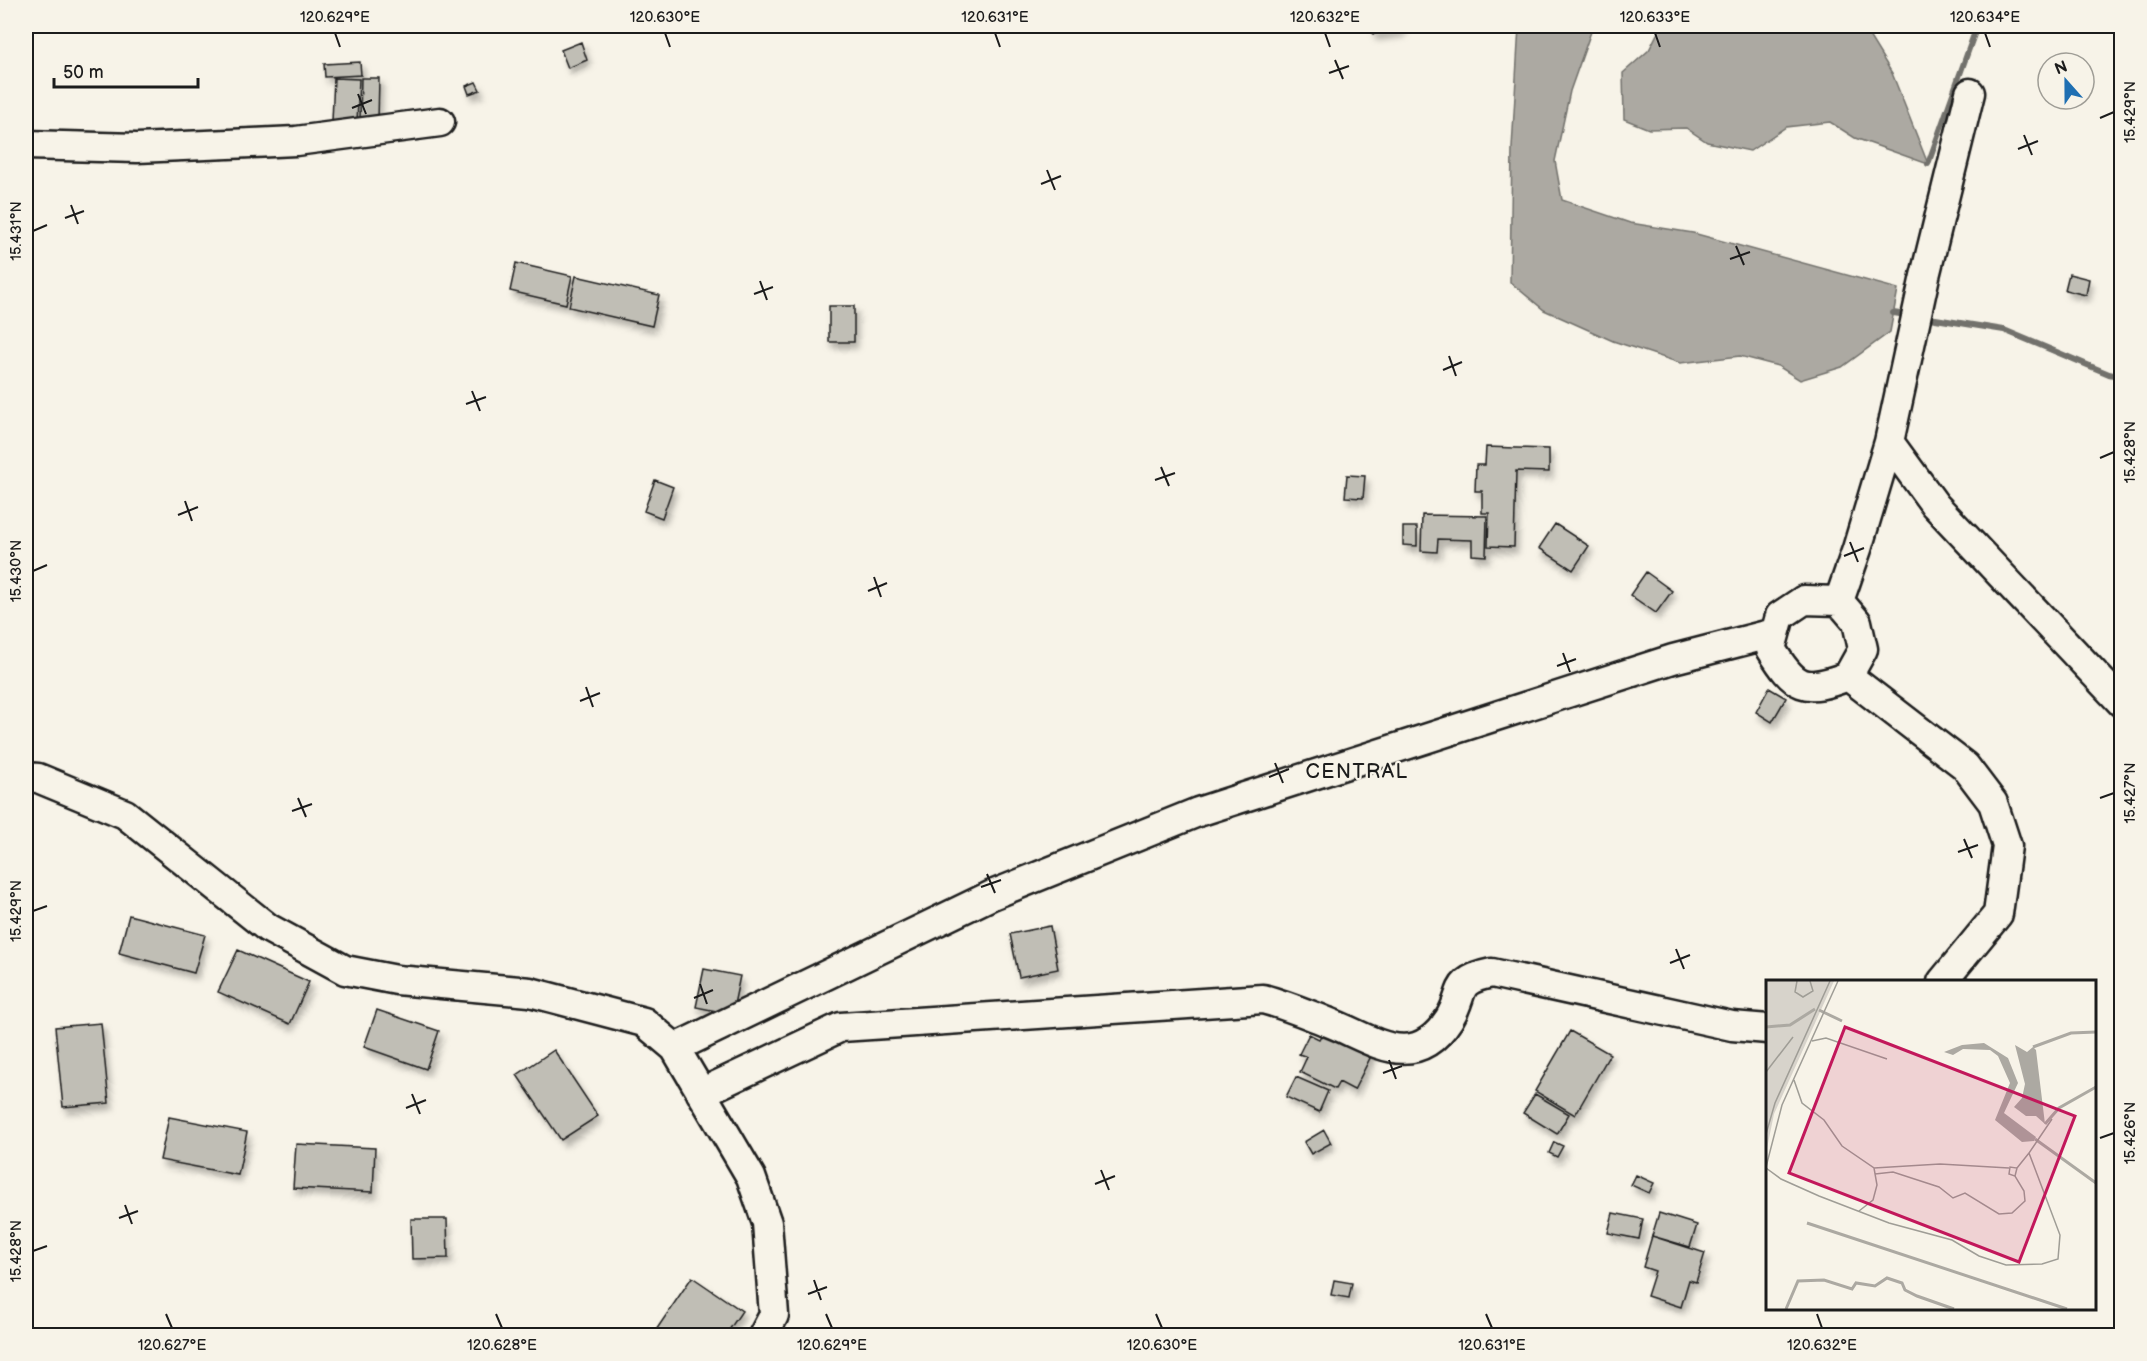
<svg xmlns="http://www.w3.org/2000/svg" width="2147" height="1361" viewBox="0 0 2147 1361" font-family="'Balsamiq Sans',sans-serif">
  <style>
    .water { fill: #aca9a2; stroke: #72716c; stroke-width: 1.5 }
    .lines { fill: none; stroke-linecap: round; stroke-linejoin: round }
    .stream { stroke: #72716c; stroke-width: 6 }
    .building { fill: #c0beb5; stroke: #1c1c1c; stroke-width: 1.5; filter: url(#shadow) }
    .minor-casing { stroke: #1c1c1c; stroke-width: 33 }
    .minor { stroke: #f7f3e8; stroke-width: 28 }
    .ticks { fill: none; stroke: #1c1c1c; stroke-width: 2 }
    .labels { text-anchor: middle; stroke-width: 4.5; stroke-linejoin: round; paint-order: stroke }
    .quarter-label { font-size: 20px; letter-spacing: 1.5px; fill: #1c1c1c; stroke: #f7f3e8 }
    .inset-river { fill: none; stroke: #aca9a2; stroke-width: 3 }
    .inset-road { fill: none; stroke: #9f9d96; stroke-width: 1.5 }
    .view { fill: #c2185b; fill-opacity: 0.15; stroke: #c2185b; stroke-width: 3 }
    .inset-edge { fill: none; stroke: #1c1c1c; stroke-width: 3 }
    .neatline { fill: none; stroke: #1c1c1c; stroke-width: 2 }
    .ticks-label { font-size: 15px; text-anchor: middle; fill: #1c1c1c }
  </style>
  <defs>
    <filter id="shadow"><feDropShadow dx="3.5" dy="6" stdDeviation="3" flood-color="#0004"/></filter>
  </defs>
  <rect width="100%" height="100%" fill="#f7f3e8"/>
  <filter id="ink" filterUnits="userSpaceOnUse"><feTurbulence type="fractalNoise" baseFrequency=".0167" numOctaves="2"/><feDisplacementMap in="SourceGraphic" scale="12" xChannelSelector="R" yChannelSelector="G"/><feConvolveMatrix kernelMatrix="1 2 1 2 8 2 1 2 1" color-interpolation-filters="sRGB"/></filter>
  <g filter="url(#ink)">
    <path class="water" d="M 1519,26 L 1593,26 L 1570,91 L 1555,161 L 1562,200 L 1630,223 L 1693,233 L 1898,289 L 1890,332 L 1842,367 L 1800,380 L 1778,366 L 1740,356 L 1680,363 L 1613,341 L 1544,310 L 1510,282 L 1512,148 Z
      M 1661,26 L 1863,26 L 1892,73 L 1928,164 L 1855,138 L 1830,122 L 1786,127 L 1750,151 L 1707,142 L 1686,128 L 1649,129 L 1624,119 L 1623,73 L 1649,50 Z"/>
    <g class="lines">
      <path class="stream" d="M 1928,164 L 1977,26
        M 1893,313 L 1907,315
        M 1923,317 L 2004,330 L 2109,374 L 2122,377"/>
    </g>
    <path class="building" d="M 1371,26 L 1401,26 L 1402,30 L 1373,34 Z
      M 581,42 L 587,60 L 568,68 L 561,50 Z
      M 360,62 L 361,75 L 325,77 L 324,64 Z
      M 334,78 L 359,79 L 357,122 L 332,121 Z
      M 361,78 L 379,78 L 378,121 L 360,121 Z
      M 476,82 L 480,90 L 469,94 L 466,86 Z
      M 516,263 L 572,276 L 566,304 L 510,291 Z
      M 2069,274 L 2089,279 L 2086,295 L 2065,290 Z
      M 576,276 L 659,295 L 652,326 L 569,307 Z
      M 829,306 L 854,306 L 854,342 L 829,342 Z
      M 1486,447 L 1549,449 L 1549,472 L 1516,471 L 1514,547 L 1488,546 L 1489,513 L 1482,513 L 1482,491 L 1475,491 L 1476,465 L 1485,465 Z
      M 1347,475 L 1365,476 L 1363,498 L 1345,497 Z
      M 655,480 L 673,487 L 662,518 L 644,511 Z
      M 1422,515 L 1487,516 L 1486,556 L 1472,555 L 1472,540 L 1438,539 L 1437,552 L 1421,551 Z
      M 1555,524 L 1589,546 L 1573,570 L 1539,548 Z
      M 1403,527 L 1417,527 L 1417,546 L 1403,545 Z
      M 1646,572 L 1672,591 L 1656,613 L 1630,595 Z
      M 1769,688 L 1786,698 L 1772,722 L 1756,712 Z
      M 129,915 L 205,935 L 194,973 L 119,953 Z
      M 1050,926 L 1058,969 L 1019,977 L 1010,934 Z
      M 238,950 L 309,982 L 290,1024 L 218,992 Z
      M 704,969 L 740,976 L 732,1014 L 696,1007 Z
      M 377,1010 L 439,1031 L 426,1069 L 364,1047 Z
      M 101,1023 L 109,1103 L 63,1107 L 55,1027 Z
      M 1327,1025 L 1375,1048 L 1354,1090 L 1339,1082 L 1335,1089 L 1300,1072 L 1307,1057 L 1299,1054 L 1309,1034 L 1319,1039 Z
      M 1570,1031 L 1610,1054 L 1575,1115 L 1535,1091 Z
      M 554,1050 L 598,1116 L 561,1140 L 517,1075 Z
      M 1296,1077 L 1328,1091 L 1319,1112 L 1286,1097 Z
      M 1535,1094 L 1569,1114 L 1557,1134 L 1523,1113 Z
      M 169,1117 L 247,1132 L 238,1175 L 160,1160 Z
      M 1324,1130 L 1331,1143 L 1311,1154 L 1304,1142 Z
      M 1554,1142 L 1563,1146 L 1557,1157 L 1549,1153 Z
      M 296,1144 L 375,1148 L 373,1192 L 293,1188 Z
      M 1636,1175 L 1654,1183 L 1649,1193 L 1631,1185 Z
      M 1613,1213 L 1643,1219 L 1639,1239 L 1608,1233 Z
      M 1659,1213 L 1697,1225 L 1690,1247 L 1652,1236 Z
      M 411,1219 L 447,1219 L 448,1258 L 412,1259 Z
      M 1652,1236 L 1705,1253 L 1696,1282 L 1689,1280 L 1681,1307 L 1647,1296 L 1655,1271 L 1643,1267 Z
      M 692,1277 L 742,1311 L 725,1336 L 652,1336 Z
      M 1334,1280 L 1352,1283 L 1349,1298 L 1331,1295 Z"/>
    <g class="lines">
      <g class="minor-casing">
        <path id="minor" d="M 1970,93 L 1925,276 L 1889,442 L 1935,505 L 2122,703
          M 26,145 L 137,148 L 296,141 L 440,122
          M 1804,600 L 1839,601 L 1857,622 L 1863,649 L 1848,676 C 1804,693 1795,688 1771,649 L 1780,616 Z
          M 1839,601 L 1857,549 L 1889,442
          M 1848,676 L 1965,766 L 1993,803 L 2007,846 L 1998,914 L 1942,982
          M 26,777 L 38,778 L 125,814 L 268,928 L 345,970 L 397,980 L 530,992 L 644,1022 L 675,1048 L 751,1177 L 767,1223 L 774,1315 L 763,1336
          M 675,1048 L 992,895 L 1198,812 L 1673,659 L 1774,633
          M 701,1093 L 841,1027 L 1263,999 C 1286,1005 1307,1014 1328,1022 C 1371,1038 1413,1075 1449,1019 C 1466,992 1452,981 1492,973 L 1732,1026 L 1768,1029"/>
      </g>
      <use href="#minor" class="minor"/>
    </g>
  </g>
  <path class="ticks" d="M 335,33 L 340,47M 665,33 L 670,47M 995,33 L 1000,47M 1325,33 L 1330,47M 1655,33 L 1660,47M 1985,33 L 1990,47M 1335,60 L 1343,79M 1329,73 L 1349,66M 358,94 L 366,114M 352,108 L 372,100M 2100,118 L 2114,112M 2024,135 L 2032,155M 2018,149 L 2038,141M 1047,170 L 1055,190M 1041,184 L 1061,176M 71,205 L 78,224M 65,218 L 84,211M 33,231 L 47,225M 1736,246 L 1744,265M 1730,259 L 1750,252M 760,281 L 767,300M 754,294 L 773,287M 1449,356 L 1456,376M 1443,370 L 1462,362M 472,391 L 480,411M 466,404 L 486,397M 2100,458 L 2114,452M 1161,467 L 1169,486M 1155,480 L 1175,473M 185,501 L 192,521M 178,515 L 198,507M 1850,542 L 1858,562M 1844,556 L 1864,548M 33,571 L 47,565M 874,577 L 881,597M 868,591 L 887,583M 1563,653 L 1570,672M 1557,666 L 1576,659M 586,687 L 593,707M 580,701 L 600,693M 1275,763 L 1283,783M 1269,777 L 1289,769M 298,798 L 306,817M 2100,798 L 2114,793M 292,811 L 312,804M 1964,839 L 1972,858M 1958,852 L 1978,845M 987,874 L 995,893M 981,887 L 1001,880M 33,911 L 47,906M 1676,949 L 1684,969M 1670,963 L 1690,955M 700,984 L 707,1004M 694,998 L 713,990M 1389,1060 L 1396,1079M 1383,1073 L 1402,1066M 412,1094 L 420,1114M 406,1108 L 426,1100M 2100,1138 L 2114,1133M 1101,1170 L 1109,1190M 1095,1184 L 1115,1176M 125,1205 L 132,1224M 119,1218 L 138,1211M 33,1251 L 47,1246M 814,1280 L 821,1300M 808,1294 L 827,1287M 166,1314 L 172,1328M 496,1314 L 502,1328M 826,1314 L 832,1328M 1156,1314 L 1162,1328M 1486,1314 L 1492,1328M 1817,1314 L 1822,1328"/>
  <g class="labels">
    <g class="quarter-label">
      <text x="1357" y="778">CENTRAL</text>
    </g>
  </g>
  <g transform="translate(1766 980)">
    <rect width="330" height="330" fill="#f7f3e8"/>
    <path d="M 0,1 L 68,1 L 8,134 L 0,173 Z" fill="#d7d3cb"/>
    <path d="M 218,63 L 242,78 L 252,103 L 238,133 L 270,157 L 268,161 L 256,162 L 229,140 L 244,103 L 232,76 L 224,70 L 197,69 L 187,75 L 178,72 L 196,65 ZM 249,65 L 261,72 L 267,67 L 270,70 L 279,144 L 270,136 L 260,136 L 248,127 L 256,118 L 259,104 Z" fill="#aca9a2"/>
    <path class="inset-river" d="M 53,30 L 76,41M 0,47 L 24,45 L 49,29M 267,67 L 305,53 L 330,52M 279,144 L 293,128 L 330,107M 269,159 L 330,203M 41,243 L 301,329M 20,329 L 32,301 L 58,300 L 86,309 L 90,303 L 109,306 L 121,298 L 136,303 L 139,310 L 151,316 L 188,329"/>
    <path class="inset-road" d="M 31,1 L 29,12 L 37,17 L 47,11 L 44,1M 46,61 L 60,58 L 121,79M 0,92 L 27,57M 28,100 L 36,123 L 58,140 L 76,166 L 108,188 L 111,205 L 107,220 L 93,231M 0,154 L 9,123 L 64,1M 0,187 L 16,125 L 72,1M 0,188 L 15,199 L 53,216 L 123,243 L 186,260 L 213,276 L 240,285 L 276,284 L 292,279 L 294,255 L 263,173 L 286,139M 108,188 L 174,184 L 243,188M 251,188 L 263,173M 109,194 L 127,192 L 173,207 L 187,218 L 199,213 L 233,234 L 246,233 L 259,221 L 258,211 L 249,196 L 243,194 L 244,187 L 251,188 L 249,196"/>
    <path class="view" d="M 79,47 L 309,136 L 253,282 L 23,193 Z"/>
    <rect width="330" height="330" class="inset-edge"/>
  </g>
  <rect width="2147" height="1361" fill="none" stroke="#f7f3e8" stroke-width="66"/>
  <g transform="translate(2066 81) rotate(339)"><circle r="28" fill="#f7f3e8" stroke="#9f9d96" stroke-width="1.5"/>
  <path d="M0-4.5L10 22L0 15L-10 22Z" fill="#1f6fb2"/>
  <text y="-9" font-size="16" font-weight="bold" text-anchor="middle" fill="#1c1c1c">N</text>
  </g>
  <path d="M54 78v9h144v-9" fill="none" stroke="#1c1c1c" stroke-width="3"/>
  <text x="63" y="78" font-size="18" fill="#1c1c1c" stroke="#f7f3e8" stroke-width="4.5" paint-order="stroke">50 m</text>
  <rect x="33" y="33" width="2081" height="1295" class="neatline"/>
  <g class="ticks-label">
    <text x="335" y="22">120.629°E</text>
    <text x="665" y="22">120.630°E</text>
    <text x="995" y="22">120.631°E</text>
    <text x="1325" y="22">120.632°E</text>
    <text x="1655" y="22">120.633°E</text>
    <text x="1985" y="22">120.634°E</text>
    <text transform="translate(2130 112) rotate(-90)" y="5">15.429°N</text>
    <text transform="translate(16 231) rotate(-90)" y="5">15.431°N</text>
    <text transform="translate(2130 452) rotate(-90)" y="5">15.428°N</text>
    <text transform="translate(16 571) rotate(-90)" y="5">15.430°N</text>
    <text transform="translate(2130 793) rotate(-90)" y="5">15.427°N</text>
    <text transform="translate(16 911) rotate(-90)" y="5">15.429°N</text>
    <text transform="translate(2130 1133) rotate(-90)" y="5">15.426°N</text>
    <text transform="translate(16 1251) rotate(-90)" y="5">15.428°N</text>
    <text x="172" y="1350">120.627°E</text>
    <text x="502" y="1350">120.628°E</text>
    <text x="832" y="1350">120.629°E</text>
    <text x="1162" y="1350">120.630°E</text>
    <text x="1492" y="1350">120.631°E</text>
    <text x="1822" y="1350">120.632°E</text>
  </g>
</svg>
